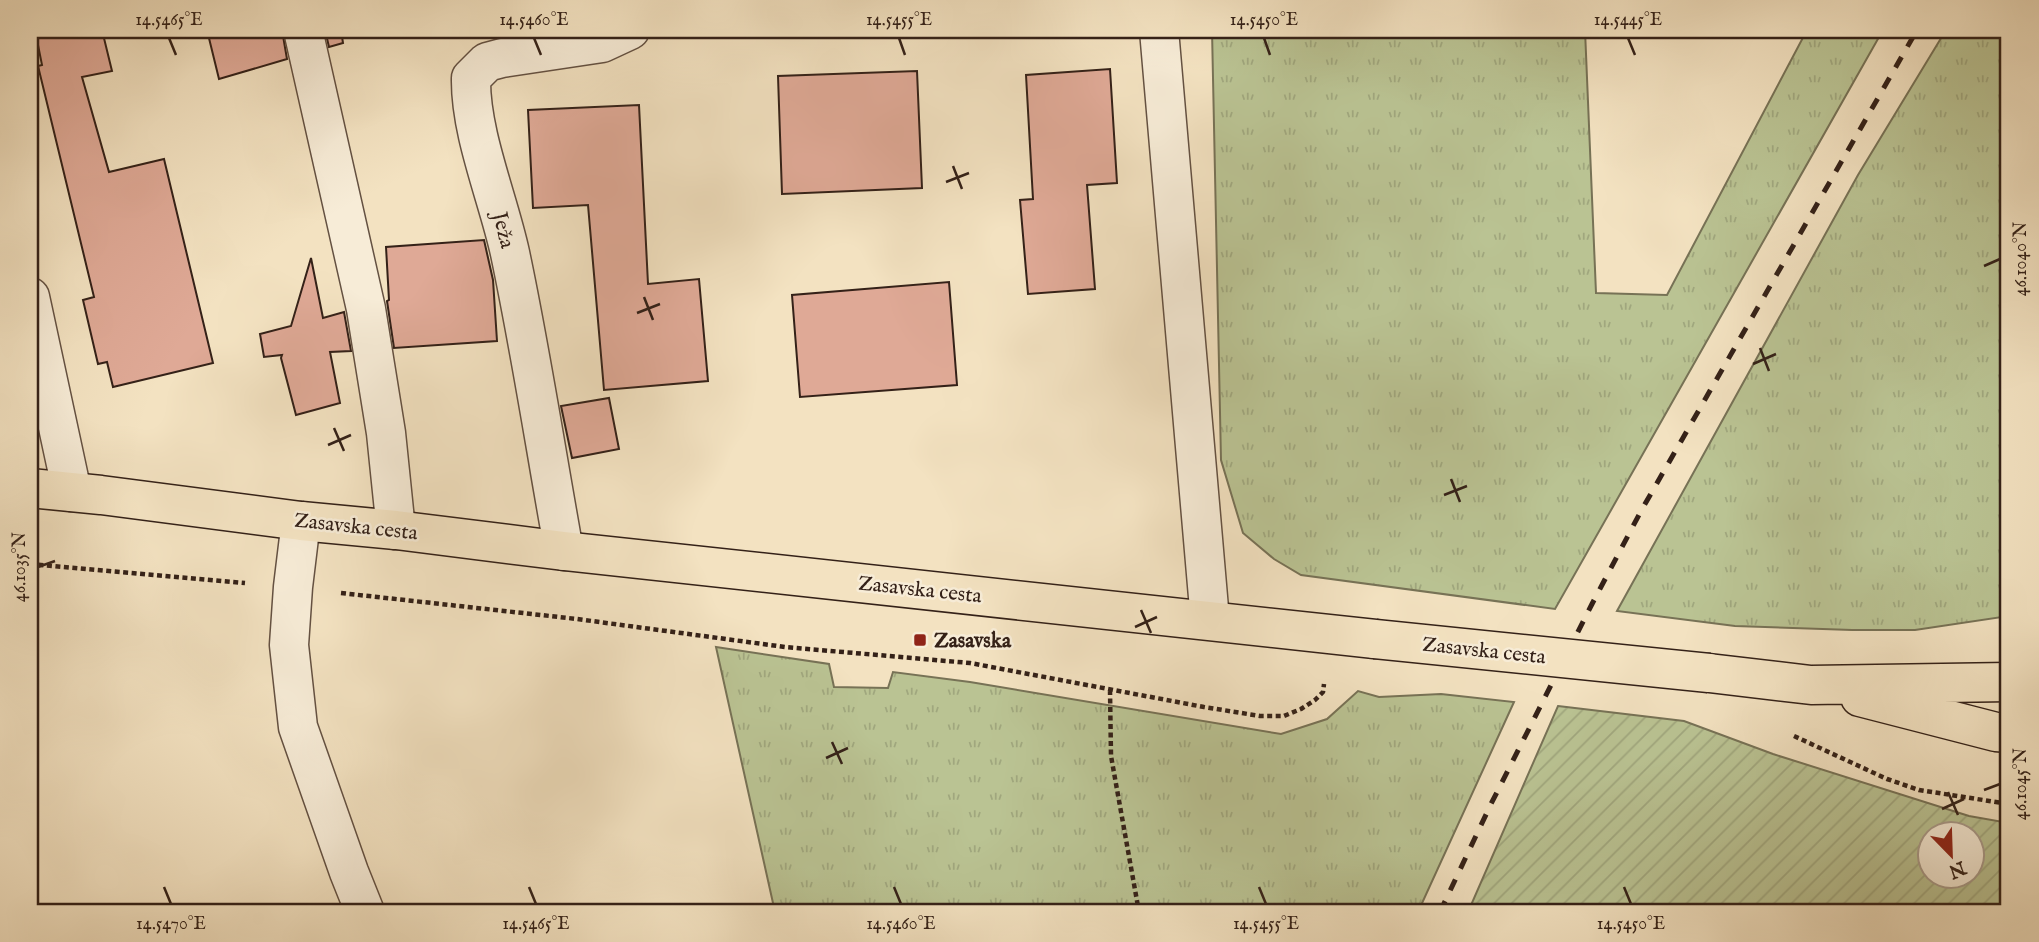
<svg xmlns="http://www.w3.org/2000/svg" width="2039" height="942" viewBox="0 0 2039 942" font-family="'IM FELL English',serif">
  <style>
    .grass { fill: url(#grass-tufts); stroke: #777256; stroke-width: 2 }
    .garden { fill: url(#garden-furrows); stroke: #777256; stroke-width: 2; fill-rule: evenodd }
    .building { fill: #dfa996; stroke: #342118; stroke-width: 2 }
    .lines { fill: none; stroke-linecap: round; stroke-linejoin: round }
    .street-casing { stroke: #645142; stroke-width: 41 }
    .primary-casing { stroke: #342118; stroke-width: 41 }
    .path { stroke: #342118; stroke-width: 4.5; stroke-dasharray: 5 3.5; stroke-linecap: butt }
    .street { stroke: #f7ecd7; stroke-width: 38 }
    .primary { stroke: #f3e2c1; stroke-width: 38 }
    .rail { stroke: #342118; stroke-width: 5; stroke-dasharray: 12 12; stroke-linecap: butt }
    .primary-bridge-casing { stroke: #342118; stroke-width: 41; stroke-linecap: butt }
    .primary-bridge { stroke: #f3e2c1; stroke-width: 38 }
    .ticks { fill: none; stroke: #342118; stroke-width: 2.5 }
    .poi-dot { fill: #8f2418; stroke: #f7ecd7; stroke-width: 2.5 }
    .labels { text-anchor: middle; stroke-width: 5; stroke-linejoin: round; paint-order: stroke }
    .street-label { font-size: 21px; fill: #342118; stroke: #f7ecd7 }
    .poi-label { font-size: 21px; font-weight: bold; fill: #342118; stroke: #f7ecd7; text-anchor: start }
    .neatline { fill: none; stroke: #342118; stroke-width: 2.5 }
    .ticks-label { font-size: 18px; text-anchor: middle; fill: #342118 }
  </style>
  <defs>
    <pattern id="grass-tufts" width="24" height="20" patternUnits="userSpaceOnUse" patternTransform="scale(1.75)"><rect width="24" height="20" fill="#bac393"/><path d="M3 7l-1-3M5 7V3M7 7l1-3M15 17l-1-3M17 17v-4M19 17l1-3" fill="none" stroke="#a0a77e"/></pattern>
    <pattern id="garden-furrows" width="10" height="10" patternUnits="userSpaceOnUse" patternTransform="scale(1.75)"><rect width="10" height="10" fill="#bac393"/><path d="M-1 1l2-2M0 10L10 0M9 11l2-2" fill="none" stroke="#a0a77e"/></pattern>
  </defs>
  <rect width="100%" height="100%" fill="#f3e2c1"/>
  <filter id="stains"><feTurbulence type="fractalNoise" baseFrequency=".00286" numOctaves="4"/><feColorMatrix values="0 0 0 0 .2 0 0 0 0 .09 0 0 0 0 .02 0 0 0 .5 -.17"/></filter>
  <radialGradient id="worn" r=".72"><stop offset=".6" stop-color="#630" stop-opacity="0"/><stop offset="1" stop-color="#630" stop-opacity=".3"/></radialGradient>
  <path class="grass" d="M 1212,30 L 1585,30 L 1596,293 L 1667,295 L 1807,30 L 1883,30 L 1555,609 L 1301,575 L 1274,559 L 1243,533 L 1221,460 Z
    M 1946,30 L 2009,30 L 2009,337 L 2007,342 L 2009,343 L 2009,616 L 1915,630 L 1852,630 L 1735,626 L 1617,611 L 1858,175 Z
    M 716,647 L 829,664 L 834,687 L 888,688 L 893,672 L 970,682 L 1281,734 L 1327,719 L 1358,691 L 1379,697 L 1441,694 L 1514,702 L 1418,912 L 775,912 Z"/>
  <path class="garden" d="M 1558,706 L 1684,721 L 1773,754 L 1969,816 L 2009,823 L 2009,912 L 1468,912 ZM 1930,834 L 1972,834 L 1972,876 L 1930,876 Z"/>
  <path class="building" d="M 35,30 L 102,30 L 112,71 L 82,77 L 109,172 L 164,159 L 213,363 L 113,387 L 107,362 L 98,364 L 83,300 L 94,297 L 38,66 L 42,65 Z
    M 207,30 L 282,30 L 287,59 L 219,79 Z
    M 325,30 L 341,30 L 343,43 L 329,47 Z
    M 1110,69 L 1117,183 L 1087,185 L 1095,289 L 1028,294 L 1020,200 L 1033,199 L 1026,75 Z
    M 917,71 L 922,188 L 782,194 L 778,76 Z
    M 639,105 L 648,284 L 699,279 L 708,381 L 604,390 L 588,205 L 533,208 L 528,110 Z
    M 484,240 L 493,280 L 497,341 L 394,348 L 387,301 L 389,300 L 386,247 Z
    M 311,258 L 323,318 L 344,312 L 351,351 L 330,352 L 340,403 L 296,415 L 281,358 L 282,355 L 264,357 L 260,334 L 291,326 Z
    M 949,282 L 957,385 L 800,397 L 792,295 Z
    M 609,398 L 619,449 L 572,458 L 561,406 Z"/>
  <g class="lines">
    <g class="street-casing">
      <path id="street" d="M 303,30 L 366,309 L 386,433 L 396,530
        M 1159,30 L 1210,620
        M 30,297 L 72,492
        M 301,521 L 293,587 L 289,645 L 298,727 L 349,872 L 365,912
        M 564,551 C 546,452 531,352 510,253 C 498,198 470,133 471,78 L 487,62 L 502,58 L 602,43 L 630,30"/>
    </g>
    <g class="primary-casing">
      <path id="primary" d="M 30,488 L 101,495 L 301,521 L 396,530 L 564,551 L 1375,639
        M 1709,673 L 1811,685 L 2009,682
        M 1860,697 L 1996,732 L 2009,733"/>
    </g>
    <path class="path" d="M 30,564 L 245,583
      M 341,593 L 577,619 L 785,647 L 970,663 L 1204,707 L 1260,716 L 1284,716 L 1301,709 L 1315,700 L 1323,692 L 1324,684
      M 1110,690 L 1111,756 L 1139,912
      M 1794,736 L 1887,779 L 1919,790 L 2009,804"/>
    <use href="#street" class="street"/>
    <use href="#primary" class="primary"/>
    <path class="rail" d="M 1440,912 L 1491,804 L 1592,604 L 1641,511 L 1917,30"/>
    <g class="primary-bridge-casing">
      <path id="primary-bridge" d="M 1375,639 L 1709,673"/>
    </g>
    <use href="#primary-bridge" class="primary-bridge"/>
  </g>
  <path class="ticks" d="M 169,38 L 176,55M 534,38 L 541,55M 899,38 L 905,55M 1264,38 L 1270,55M 1628,38 L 1635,55M 953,166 L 962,189M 946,182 L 969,173M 1984,266 L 2000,259M 644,297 L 653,320M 637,313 L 660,304M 1760,348 L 1769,371M 1753,364 L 1776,354M 334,428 L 344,451M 328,445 L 351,435M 1451,479 L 1460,502M 1444,495 L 1467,486M 38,567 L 55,561M 1141,610 L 1151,633M 1135,627 L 1157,617M 832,742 L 842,764M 826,758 L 848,748M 1984,790 L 2000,784M 1948,792 L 1958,815M 1942,809 L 1964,799M 164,887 L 171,904M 529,887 L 536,904M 894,887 L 901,904M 1259,887 L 1266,904M 1624,887 L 1631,904"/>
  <rect class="poi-dot" x="913" y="633" width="14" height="14" rx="3.5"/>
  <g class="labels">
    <g class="street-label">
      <text transform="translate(504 230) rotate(76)" y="7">Ježa</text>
      <text transform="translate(356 526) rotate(6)" y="7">Zasavska cesta</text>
      <text transform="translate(920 589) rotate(6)" y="7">Zasavska cesta</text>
      <text transform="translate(1484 650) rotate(6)" y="7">Zasavska cesta</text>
    </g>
    <g class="poi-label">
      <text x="934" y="647">Zasavska</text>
    </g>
  </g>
  <rect width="2039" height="942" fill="none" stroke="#f3e2c1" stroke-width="77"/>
  <g transform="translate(1951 855) rotate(157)"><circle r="33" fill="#f7ecd7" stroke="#a99b8b" stroke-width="2"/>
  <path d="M0-5L12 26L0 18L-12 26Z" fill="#8f2418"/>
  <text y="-10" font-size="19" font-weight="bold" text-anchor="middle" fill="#342118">N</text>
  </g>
  <rect x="38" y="38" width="1962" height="866" class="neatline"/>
  <g class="ticks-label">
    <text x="169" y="25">14.5465°E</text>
    <text x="534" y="25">14.5460°E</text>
    <text x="899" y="25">14.5455°E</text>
    <text x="1264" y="25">14.5450°E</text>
    <text x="1628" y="25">14.5445°E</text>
    <text transform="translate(2020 259) rotate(-90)" y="6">46.1040°N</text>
    <text transform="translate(19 567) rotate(-90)" y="6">46.1035°N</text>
    <text transform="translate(2020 784) rotate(-90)" y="6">46.1045°N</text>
    <text x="171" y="929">14.5470°E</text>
    <text x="536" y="929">14.5465°E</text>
    <text x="901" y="929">14.5460°E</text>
    <text x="1266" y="929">14.5455°E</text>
    <text x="1631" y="929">14.5450°E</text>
  </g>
  <rect width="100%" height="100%" filter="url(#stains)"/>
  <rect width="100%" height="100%" fill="url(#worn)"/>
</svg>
